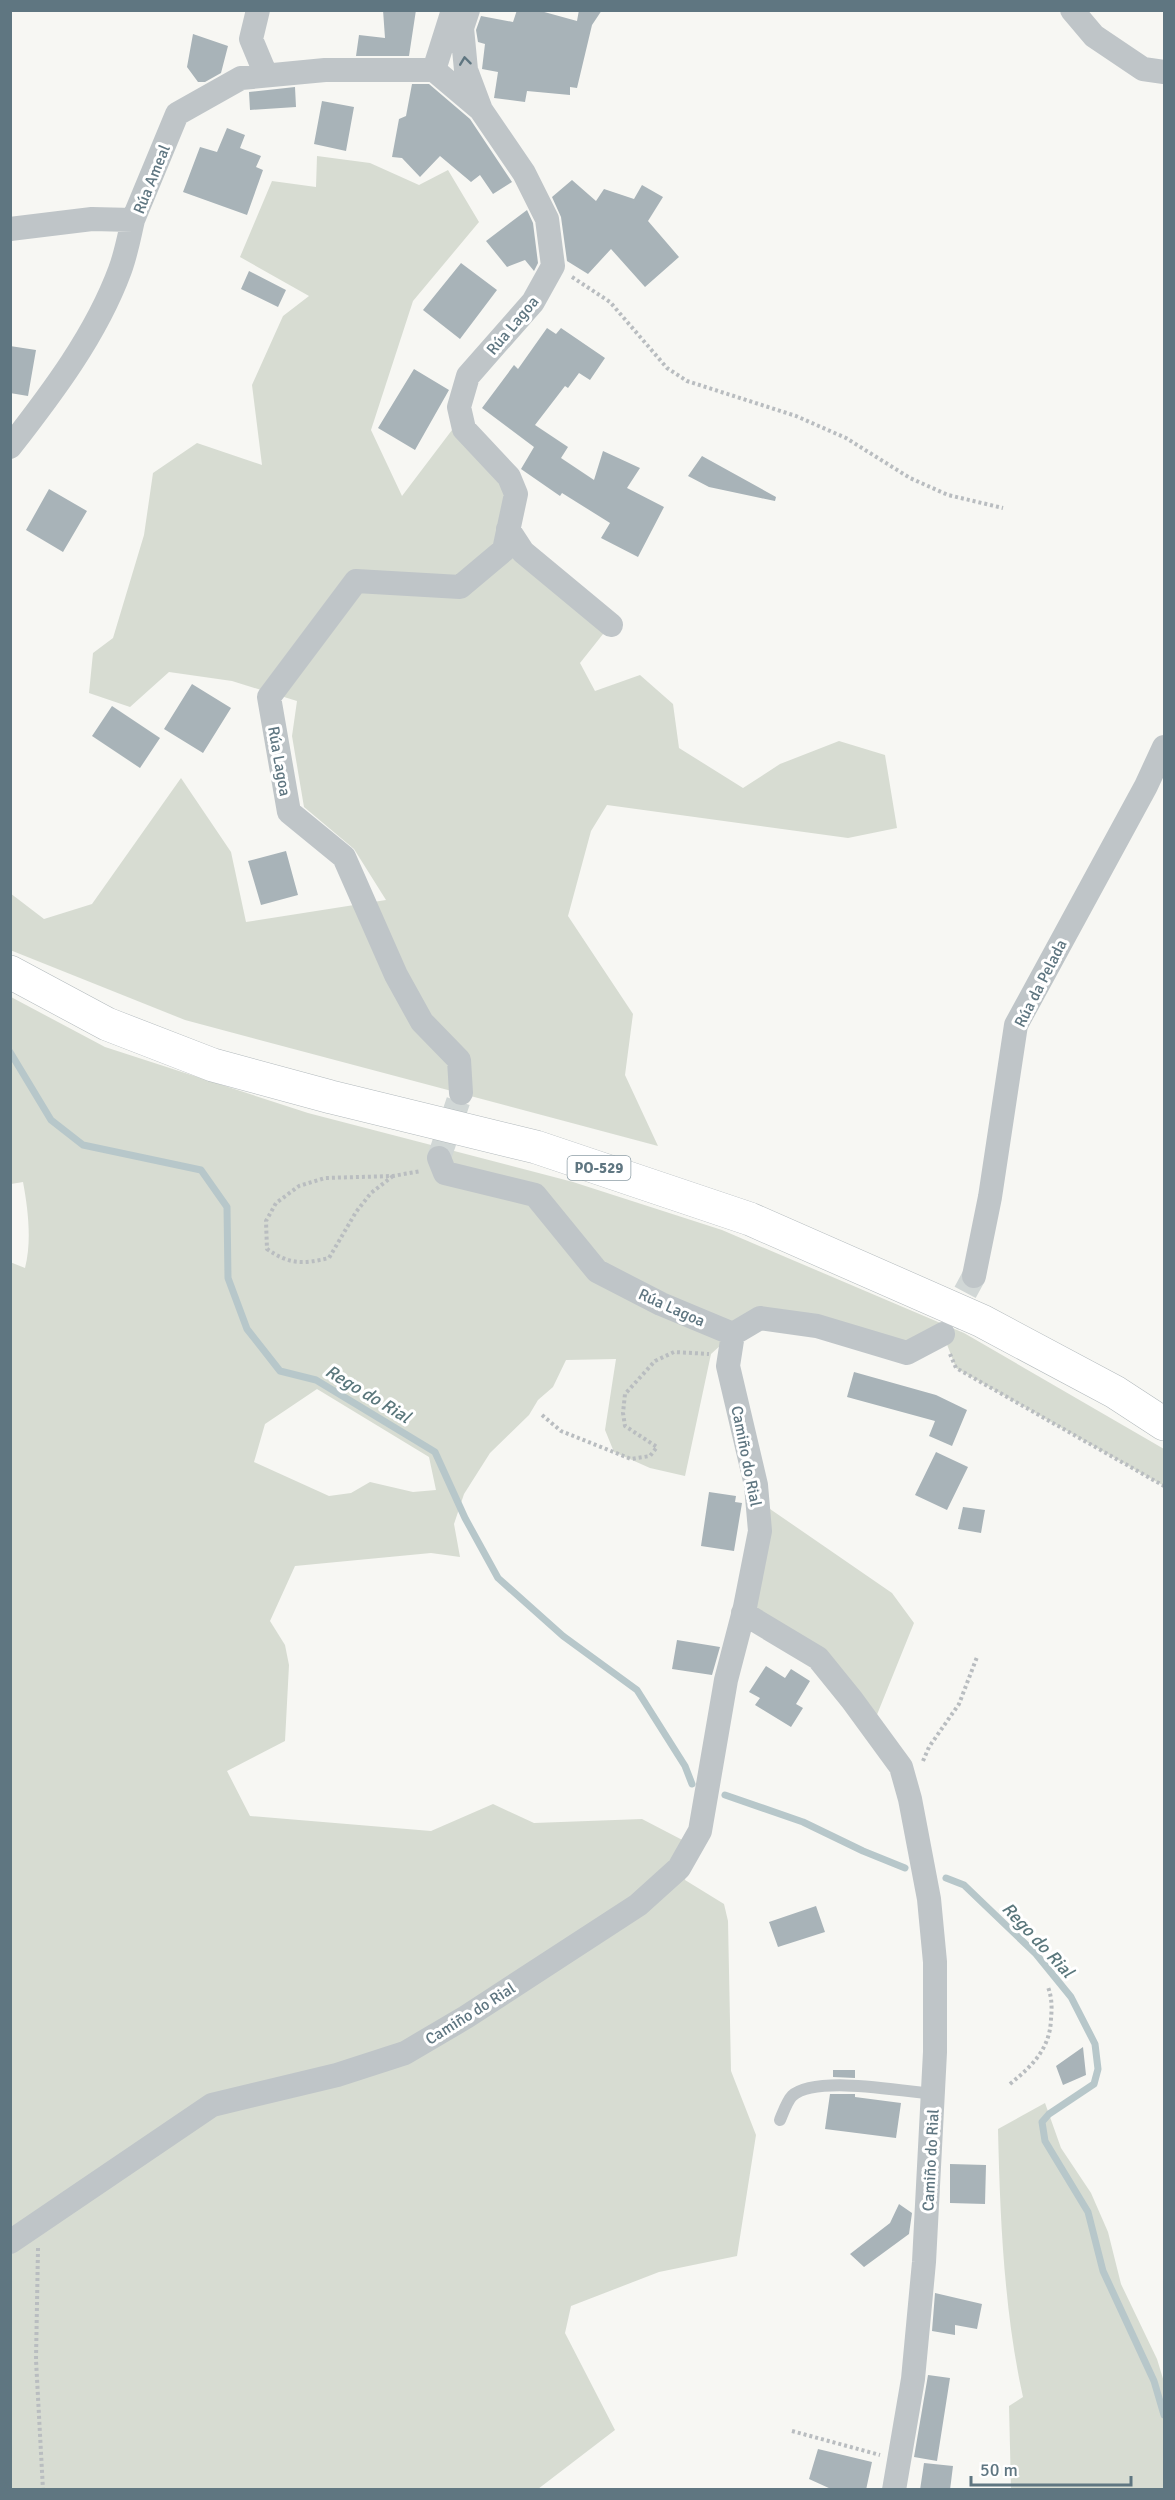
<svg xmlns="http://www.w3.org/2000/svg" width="1175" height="2500" viewBox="0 0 1175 2500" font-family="Signika,sans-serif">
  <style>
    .green { fill: #d7dcd2; fill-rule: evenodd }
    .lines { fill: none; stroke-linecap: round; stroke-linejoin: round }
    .stream { stroke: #b7c7ca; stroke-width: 7 }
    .building { fill: #a8b3b8 }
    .minor-tunnel { stroke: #d1d7d6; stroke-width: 24; stroke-dasharray: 24 12; stroke-linecap: butt }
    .primary-casing { stroke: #b2b9bc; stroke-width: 34 }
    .path { stroke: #b9bdc0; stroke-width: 4; stroke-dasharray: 3 3; stroke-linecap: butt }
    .service { stroke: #bfc5c8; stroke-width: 12 }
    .minor { stroke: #bfc5c8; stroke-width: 24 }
    .primary { stroke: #fff; stroke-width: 33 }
    .oneway { stroke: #5f7681 }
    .labels { text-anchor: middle; stroke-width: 6; stroke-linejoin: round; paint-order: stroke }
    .shield { fill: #fff; stroke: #8f9fa7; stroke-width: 1.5 }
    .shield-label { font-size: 15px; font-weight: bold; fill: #5f7681 }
    .street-label { font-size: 16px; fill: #5f7681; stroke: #fff }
    .water-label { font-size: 18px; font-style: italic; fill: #5a777c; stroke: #fff }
  </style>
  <rect width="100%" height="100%" fill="#f7f7f3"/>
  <path class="green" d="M 317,156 L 370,163 L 419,185 L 448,170 L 479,222 L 413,301 L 371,430 L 402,496 L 452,430 L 504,489 L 504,550 L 607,629 L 580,663 L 595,691 L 640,675 L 673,704 L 679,748 L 743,788 L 780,764 L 839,741 L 885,755 L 897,828 L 848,838 L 607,805 L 591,831 L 568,916 L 633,1014 L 625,1075 L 658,1146 L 185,1020 L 10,950 L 10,893 L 44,919 L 92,904 L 181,778 L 231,852 L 246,922 L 386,900 L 354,849 L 304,807 L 292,736 L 297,701 L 232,681 L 169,672 L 130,707 L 89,693 L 93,653 L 113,638 L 144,535 L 153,473 L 197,443 L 262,465 L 252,385 L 283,316 L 309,296 L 240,257 L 272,181 L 316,187 Z
    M 11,997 L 105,1047 L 308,1113 L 573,1182 L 722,1230 L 964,1333 L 1164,1449 L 1164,1486 L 956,1368 L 943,1334 L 907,1353 L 760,1318 L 733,1334 L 711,1354 L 685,1476 L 650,1468 L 614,1452 L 605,1430 L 616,1359 L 566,1360 L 553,1387 L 538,1400 L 529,1415 L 490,1453 L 464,1494 L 454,1524 L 460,1557 L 431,1553 L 295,1566 L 270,1621 L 285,1645 L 289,1665 L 285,1741 L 227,1771 L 250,1816 L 431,1831 L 493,1804 L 534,1823 L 642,1819 L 692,1845 L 685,1880 L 724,1904 L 728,1921 L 731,2071 L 756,2135 L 737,2256 L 659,2272 L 571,2306 L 565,2333 L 615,2430 L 538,2489 L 11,2489 L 10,1262 L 25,1268 C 32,1241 28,1209 23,1182 L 11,1184 ZM 317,1389 L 429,1457 L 436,1490 L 413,1492 L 370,1482 L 351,1493 L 329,1496 L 254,1462 L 265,1424 Z
    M 757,1500 L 892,1593 L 914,1623 L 872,1727 L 818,1658 L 743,1613 Z
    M 1045,2103 L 1061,2148 L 1091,2193 L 1108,2232 L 1121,2284 L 1157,2359 L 1164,2382 L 1164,2489 L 1011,2489 L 1009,2406 L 1023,2397 C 1004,2312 1000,2216 998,2129 Z"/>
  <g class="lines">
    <path class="stream" d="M 10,1052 L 51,1120 L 83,1145 L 201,1170 L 227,1207 L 228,1278 L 247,1329 L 280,1371 L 316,1380 L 435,1452 L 465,1518 L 498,1578 L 563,1636 L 637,1690 L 685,1766 L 692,1784
      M 725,1795 L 803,1822 L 863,1851 L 905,1868
      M 946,1878 L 964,1885 L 1036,1954 L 1071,1997 L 1095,2044 L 1098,2069 L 1094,2084 L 1049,2114 L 1042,2122 L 1045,2141 L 1088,2212 L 1103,2271 L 1154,2381 L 1164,2415"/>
  </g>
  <path class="building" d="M 383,10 L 416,10 L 409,56 L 356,56 L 359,35 L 385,38 Z
    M 517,10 L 537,10 L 577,21 L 579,10 L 602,10 L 592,25 L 577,88 L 570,87 L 570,95 L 527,91 L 525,102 L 494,98 L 498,72 L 482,69 L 485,44 L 478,42 L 476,30 L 481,16 L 513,22 Z
    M 193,34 L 228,46 L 221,73 L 205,82 L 198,82 L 187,67 Z
    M 412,84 L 429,84 L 470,119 L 512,182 L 493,194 L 480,175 L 471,182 L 440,156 L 420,177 L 402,158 L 392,157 L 399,119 L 406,116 Z
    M 295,87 L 296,107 L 250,110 L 249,92 Z
    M 322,101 L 354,107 L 346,151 L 314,144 Z
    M 227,128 L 245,135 L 240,148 L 261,156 L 256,167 L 263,170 L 247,215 L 183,192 L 200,147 L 217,152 Z
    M 572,180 L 596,201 L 604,189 L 634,199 L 642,185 L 663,197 L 648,221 L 679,257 L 645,287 L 611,249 L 588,274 L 567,261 L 561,217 L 552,197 Z
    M 527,210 L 533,223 L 538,263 L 534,271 L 525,260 L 507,267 L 486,241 Z
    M 461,263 L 497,290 L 460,339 L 423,310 Z
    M 249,271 L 286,290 L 278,307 L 241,289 Z
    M 547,328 L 556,334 L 561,328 L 605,358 L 590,380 L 579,373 L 568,388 L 565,386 L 535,425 L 568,447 L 561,458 L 594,480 L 603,451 L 640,468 L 627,488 L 664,507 L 638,557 L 601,538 L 610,523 L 562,493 L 560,496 L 521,469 L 534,447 L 482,408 L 514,365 L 518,369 Z
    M 10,346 L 36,350 L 28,396 L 10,393 Z
    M 414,369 L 449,390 L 415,450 L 378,428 Z
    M 702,456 L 776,497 L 775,501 L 709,487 L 688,476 Z
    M 49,489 L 87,511 L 63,552 L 26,530 Z
    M 192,684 L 231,708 L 203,753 L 164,729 Z
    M 112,706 L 160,738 L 140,768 L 92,736 Z
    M 286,851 L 298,895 L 261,905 L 248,861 Z
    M 854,1372 L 936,1395 L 967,1410 L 952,1446 L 929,1436 L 935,1421 L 847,1397 Z
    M 936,1452 L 968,1467 L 947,1510 L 915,1495 Z
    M 709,1492 L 736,1496 L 735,1502 L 742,1503 L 734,1551 L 701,1546 Z
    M 963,1507 L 985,1510 L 981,1533 L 958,1529 Z
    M 677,1640 L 720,1647 L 712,1675 L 672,1669 Z
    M 766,1666 L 785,1678 L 791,1669 L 810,1681 L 796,1704 L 803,1708 L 791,1727 L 755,1705 L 760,1698 L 749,1692 Z
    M 816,1906 L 825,1932 L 778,1947 L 769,1922 Z
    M 1083,2047 L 1086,2075 L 1063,2085 L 1056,2066 Z
    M 833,2070 L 855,2070 L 855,2078 L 833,2077 Z
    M 830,2094 L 855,2094 L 855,2097 L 901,2103 L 896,2138 L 825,2129 Z
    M 950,2164 L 986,2165 L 985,2204 L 950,2203 Z
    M 899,2204 L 912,2213 L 909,2234 L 864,2267 L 850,2254 L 890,2223 Z
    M 935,2293 L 982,2304 L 977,2329 L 955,2325 L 955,2335 L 932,2331 Z
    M 928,2375 L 950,2378 L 937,2461 L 914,2457 Z
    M 818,2449 L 872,2462 L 866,2490 L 831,2489 L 809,2479 Z
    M 924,2463 L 953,2466 L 950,2490 L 920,2490 Z"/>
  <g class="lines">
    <path class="minor-tunnel" d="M 439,1158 L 461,1093
      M 948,1324 L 974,1276"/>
    <g class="primary-casing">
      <path id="primary" d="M 10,972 L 107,1024 L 213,1065 L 331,1097 L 536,1147 L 750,1219 L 982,1321 L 1115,1392 L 1164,1424"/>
    </g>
    <path class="path" d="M 572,277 L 610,302 L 667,368 L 687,381 L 796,416 L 846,438 L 910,478 L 948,495 L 1003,508
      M 393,1176 L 371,1193 L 356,1212 L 329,1258 C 303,1264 290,1265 267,1249 L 266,1221 L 276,1203 L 299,1186 L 325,1178 L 393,1176 L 421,1171
      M 950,1354 L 956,1368 L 1164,1486
      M 542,1415 L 561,1431 L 631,1459 L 650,1456 L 657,1447 L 625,1426 L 623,1413 L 625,1394 L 655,1361 L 674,1352 L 709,1354
      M 923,1761 L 929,1747 L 959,1704 L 977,1657
      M 1010,2084 C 1032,2066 1050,2049 1051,2019 C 1052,2007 1052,1998 1048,1987
      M 38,2248 L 36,2360 L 43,2490
      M 792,2431 L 880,2455"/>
    <path class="service" d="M 780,2120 C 783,2113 787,2101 792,2096 C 815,2075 902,2091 933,2094"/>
    <path class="minor" d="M 258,10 L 251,39 L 266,75
      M 1072,10 L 1094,36 L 1143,69 L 1164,72
      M 434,70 L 453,10
      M 10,229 L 92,219 L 133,220 L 177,114 L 241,78 L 325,70 L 434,70 L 479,108
      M 10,447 C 52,393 96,335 120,270 C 126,254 129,237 133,220
      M 508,529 L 523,552 L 611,625
      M 461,1093 L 459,1060 L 422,1022 L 396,975 L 344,857 L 289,812 L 269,697 L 356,581 L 460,587 L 504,550 L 516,494 L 509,477 L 464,429 L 459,407 L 468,376 L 533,302 L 553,266 L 547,219 L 524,173 L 481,110 L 466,70 L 462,28 L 468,10
      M 439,1158 L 445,1173 L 535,1195 L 597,1271 L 661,1304 L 733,1334 L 760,1318 L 817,1326 L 907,1353 L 943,1334
      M 974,1276 L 990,1197 L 1016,1025 L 1146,786 L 1164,747
      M 743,1613 L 818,1658 L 852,1700 L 901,1767 L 910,1799 L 929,1899 L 935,1962 L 935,2052 L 924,2262 L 913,2379 L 894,2490
      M 10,2242 L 212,2105 L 337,2075 L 405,2053 L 466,2017 L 638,1905 L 679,1868 L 700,1831 L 726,1680 L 745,1607 L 760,1531 L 756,1485 L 728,1366 L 733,1334"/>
    <use href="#primary" class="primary"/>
  </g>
  <defs><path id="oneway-chevron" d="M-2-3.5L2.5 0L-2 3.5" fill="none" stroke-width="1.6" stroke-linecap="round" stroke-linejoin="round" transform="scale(1.5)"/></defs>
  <use class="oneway" href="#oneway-chevron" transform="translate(465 61) rotate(-97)"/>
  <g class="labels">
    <rect class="shield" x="567.5" y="1156" width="63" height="24" rx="4.5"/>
    <g class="shield-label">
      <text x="599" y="1173">PO-529</text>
    </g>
    <g class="street-label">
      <text transform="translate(151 179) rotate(-68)" y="6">Rúa Ameal</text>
      <text transform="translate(512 325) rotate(-50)" y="6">Rúa Lagoa</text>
      <text transform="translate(280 761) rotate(80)" y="6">Rúa Lagoa</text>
      <text transform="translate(1040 983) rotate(-63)" y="6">Rúa da Pelada</text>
      <text transform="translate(672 1307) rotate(24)" y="6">Rúa Lagoa</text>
      <text transform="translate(747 1456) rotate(79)" y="6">Camiño do Rial</text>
      <text transform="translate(470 2013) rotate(-32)" y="6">Camiño do Rial</text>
      <text transform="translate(930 2160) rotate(-87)" y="6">Camiño do Rial</text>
    </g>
    <g class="water-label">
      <text transform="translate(368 1394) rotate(31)" y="6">Rego do Rial</text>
      <text transform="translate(1038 1940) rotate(47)" y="6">Rego do Rial</text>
    </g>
  </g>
  <rect width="1175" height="2500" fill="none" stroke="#5f7681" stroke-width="24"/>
  <path d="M971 2476v9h160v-9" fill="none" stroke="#5f7681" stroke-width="3"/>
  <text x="980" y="2476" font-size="18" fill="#5f7681" stroke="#ffffff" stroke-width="4.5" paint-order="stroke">50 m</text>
</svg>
